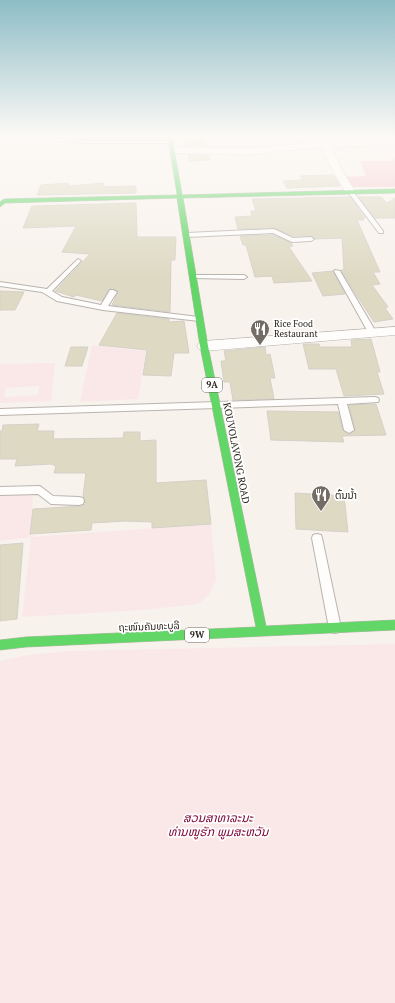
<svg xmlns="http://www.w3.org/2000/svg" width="395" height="1003" viewBox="0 0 395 1003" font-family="'PT Serif','Noto Sans Lao',serif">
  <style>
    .green { fill: #fae8e8; fill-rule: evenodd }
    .forest { fill: #f7c9cf }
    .building { fill: #ddd9c3; stroke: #d4d1c9 }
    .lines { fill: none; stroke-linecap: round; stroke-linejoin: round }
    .lane-casing { stroke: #bab4ae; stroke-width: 2 }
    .street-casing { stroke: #bab4ae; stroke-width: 1 }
    .fast-casing { stroke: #bab4ae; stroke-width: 1 }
    .lane { fill: #fefdfc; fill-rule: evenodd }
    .street { fill: #fefdfc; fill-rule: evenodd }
    .fast { fill: #63d668; fill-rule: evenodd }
    .labels { text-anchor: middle; stroke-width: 3.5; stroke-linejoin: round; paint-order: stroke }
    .far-poi-label { font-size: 9px; fill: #2b241c; stroke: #fff; text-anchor: start }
    .shield { fill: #fff; stroke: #6b6660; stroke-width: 1 }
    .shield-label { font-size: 9px; font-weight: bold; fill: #2b241c }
    .street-label { font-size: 10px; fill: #2b241c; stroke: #fff }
    .poi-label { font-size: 10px; fill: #2b241c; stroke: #fff; text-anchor: start }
    .near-park-label { font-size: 12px; font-style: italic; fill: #800a39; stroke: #fff }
  </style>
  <rect width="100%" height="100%" fill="#f8f2ec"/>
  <path class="green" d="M 92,345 L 146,351 L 138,399 L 80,402 Z
    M 55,363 L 51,401 L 0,403 L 0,364 ZM 39,386 L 38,395 L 4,397 L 6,388 Z
    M 33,493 L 31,537 L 211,524 L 216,580 L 209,595 L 198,604 L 143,610 L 22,617 L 31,537 L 0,541 L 0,495 Z
    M 395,644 L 395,1003 L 0,1003 L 0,661 L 28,655 L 68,651 Z"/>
  <path class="forest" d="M 395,158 L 395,187 L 354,187 L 350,186 L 345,177 L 366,176 L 360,161 L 393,161 Z"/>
  <path class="building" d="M 185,140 L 205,140 L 207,146 L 186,146 Z
    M 188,155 L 209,155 L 210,160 L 189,161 Z
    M 333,175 L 340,186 L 287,188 L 283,181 L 303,180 L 300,176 Z
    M 68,183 L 69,186 L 103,183 L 104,187 L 136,186 L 136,193 L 37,195 L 41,185 Z
    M 350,197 L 365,218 L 362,218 L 364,220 L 357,220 L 380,272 L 373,272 L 380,284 L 372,285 L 388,307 L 385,308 L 393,319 L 374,322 L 357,296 L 341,270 L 344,270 L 342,238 L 315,239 L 311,236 L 293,236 L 274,228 L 238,229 L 235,217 L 252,216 L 251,211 L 256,211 L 252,199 Z
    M 359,197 L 381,197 L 387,203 L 395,198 L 395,218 L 375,218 Z
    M 136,203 L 137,237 L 176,237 L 175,260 L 171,260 L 170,312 L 112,305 L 118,292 L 113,288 L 109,289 L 102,301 L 76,295 L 74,297 L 55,291 L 90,254 L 62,252 L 76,226 L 23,228 L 32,206 Z
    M 273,235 L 291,243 L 293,246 L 289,247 L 312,281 L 274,283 L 272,276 L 255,277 L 246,245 L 243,245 L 240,236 Z
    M 333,271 L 345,294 L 323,296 L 312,273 Z
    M 0,291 L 24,292 L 15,310 L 0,310 Z
    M 117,313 L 169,319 L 169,322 L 184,321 L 189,353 L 174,353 L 171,376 L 143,375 L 147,350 L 99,345 Z
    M 371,339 L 380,372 L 377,372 L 384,394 L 344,396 L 336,369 L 309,369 L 303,344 L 319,344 L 320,347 L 352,347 L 351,340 Z
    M 71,347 L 88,347 L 82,366 L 65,366 Z
    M 265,347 L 266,355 L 270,354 L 275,378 L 270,378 L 274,399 L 233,400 L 230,382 L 224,382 L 221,361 L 226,361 L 224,351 Z
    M 376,404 L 386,435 L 342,436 L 344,442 L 271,440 L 267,411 L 338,412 L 343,430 L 350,434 L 355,430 L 349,405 Z
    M 39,424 L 37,431 L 54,431 L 53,439 L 123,438 L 124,432 L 140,432 L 140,441 L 156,440 L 156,483 L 206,480 L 211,524 L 152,528 L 152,522 L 125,521 L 92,523 L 91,530 L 30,534 L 33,509 L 82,506 L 85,501 L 83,496 L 86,473 L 54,473 L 56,466 L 51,464 L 15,466 L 17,459 L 0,459 L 0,431 L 2,431 L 3,425 Z
    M 295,493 L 344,496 L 348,532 L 296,529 Z
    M 23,543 L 17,619 L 0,621 L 0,545 Z"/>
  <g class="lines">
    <g class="lane-casing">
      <path id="lane" d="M 47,138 L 88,141 L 171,141 L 173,142 L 171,143 L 88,143 L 45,140 Z
        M 348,190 L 352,190 L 383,231 L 383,233 L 379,233 L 348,192 Z
        M 274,229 L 293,238 L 311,237 L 314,239 L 311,241 L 292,242 L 273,233 L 187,237 L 184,235 L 187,233 Z
        M 78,259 L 81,261 L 80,262 L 52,291 L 62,297 L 101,305 L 110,290 L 113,290 L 117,292 L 108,306 L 199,317 L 203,319 L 199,321 L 103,310 L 57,301 L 42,292 L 0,286 L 0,282 L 47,289 Z
        M 335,270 L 340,271 L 376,332 L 375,334 L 369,334 L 368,332 L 334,271 Z
        M 194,275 L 244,275 L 247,277 L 244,279 L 192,278 L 192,276 Z
        M 375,397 L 378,398 L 379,400 L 378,402 L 347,404 L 354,430 L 349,433 L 344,430 L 338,404 L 0,415 L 0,409 Z
        M 40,486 L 53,496 L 79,497 L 83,498 L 84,501 L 83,504 L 79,505 L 51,504 L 38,494 L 0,495 L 0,487 Z
        M 317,534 L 321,535 L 322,538 L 341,628 L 339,632 L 335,633 L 331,632 L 329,628 L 312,538 L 313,535 Z"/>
    </g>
    <g class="street-casing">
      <path id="street" d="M 349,139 L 395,139 L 395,145 L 331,147 L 341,168 L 355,191 L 350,194 L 346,193 L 331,168 L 322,147 L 253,154 L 172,153 L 167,150 L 172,147 L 253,148 Z
        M 395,327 L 395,335 L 204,351 L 199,349 L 197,346 L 199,343 L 204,341 Z"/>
    </g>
    <g class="fast-casing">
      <path id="fast" d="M 168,136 L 172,136 L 182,195 L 395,189 L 395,193 L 183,198 L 208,346 L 266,626 L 395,620 L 395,630 L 26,647 L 0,650 L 0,640 L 26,637 L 256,627 L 200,346 L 177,198 L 5,203 L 0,207 L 0,202 L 4,199 L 177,195 Z"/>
    </g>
    <use href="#lane" class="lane"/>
    <use href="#street" class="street"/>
    <use href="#fast" class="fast"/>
  </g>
  <linearGradient id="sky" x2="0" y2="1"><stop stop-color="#8ebdc6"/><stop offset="0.49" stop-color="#fcf9f6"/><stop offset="1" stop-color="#fcf9f6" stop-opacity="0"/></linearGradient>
  <rect width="395" height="277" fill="url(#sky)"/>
  <defs>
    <g id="restaurant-pin" transform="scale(1)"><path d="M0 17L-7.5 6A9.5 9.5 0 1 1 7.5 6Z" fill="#736c65" stroke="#fff"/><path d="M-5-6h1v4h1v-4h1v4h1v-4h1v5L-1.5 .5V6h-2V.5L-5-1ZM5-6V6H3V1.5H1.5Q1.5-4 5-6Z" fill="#fff"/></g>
  </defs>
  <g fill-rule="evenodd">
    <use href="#restaurant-pin" x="260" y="329"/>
    <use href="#restaurant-pin" x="321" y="495"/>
  </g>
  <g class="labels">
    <g class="far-poi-label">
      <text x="274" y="327">Rice Food<tspan x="274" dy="10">Restaurant</tspan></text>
    </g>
    <g class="shield">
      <rect x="202" y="378" width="20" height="14" rx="3"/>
      <rect x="185" y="628" width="24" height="14" rx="3"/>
    </g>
    <g class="shield-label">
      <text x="212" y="388">9A</text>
      <text x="197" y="638">9W</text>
    </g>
    <g class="street-label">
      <text transform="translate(237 453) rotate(79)" y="4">KOUVOLAVONG ROAD</text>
      <text transform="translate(149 626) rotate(-2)" y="4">ຖະໜົນຄັນທະບູລີ</text>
    </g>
    <g class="poi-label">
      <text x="335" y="499">ຕົ້ນນໍ້າ</text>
    </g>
    <g class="near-park-label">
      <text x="218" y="822">ສວນສາທາລະນະ<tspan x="218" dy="14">ທ່ານໜູຮັກ ພູມສະຫວັນ</tspan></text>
    </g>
  </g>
</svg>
